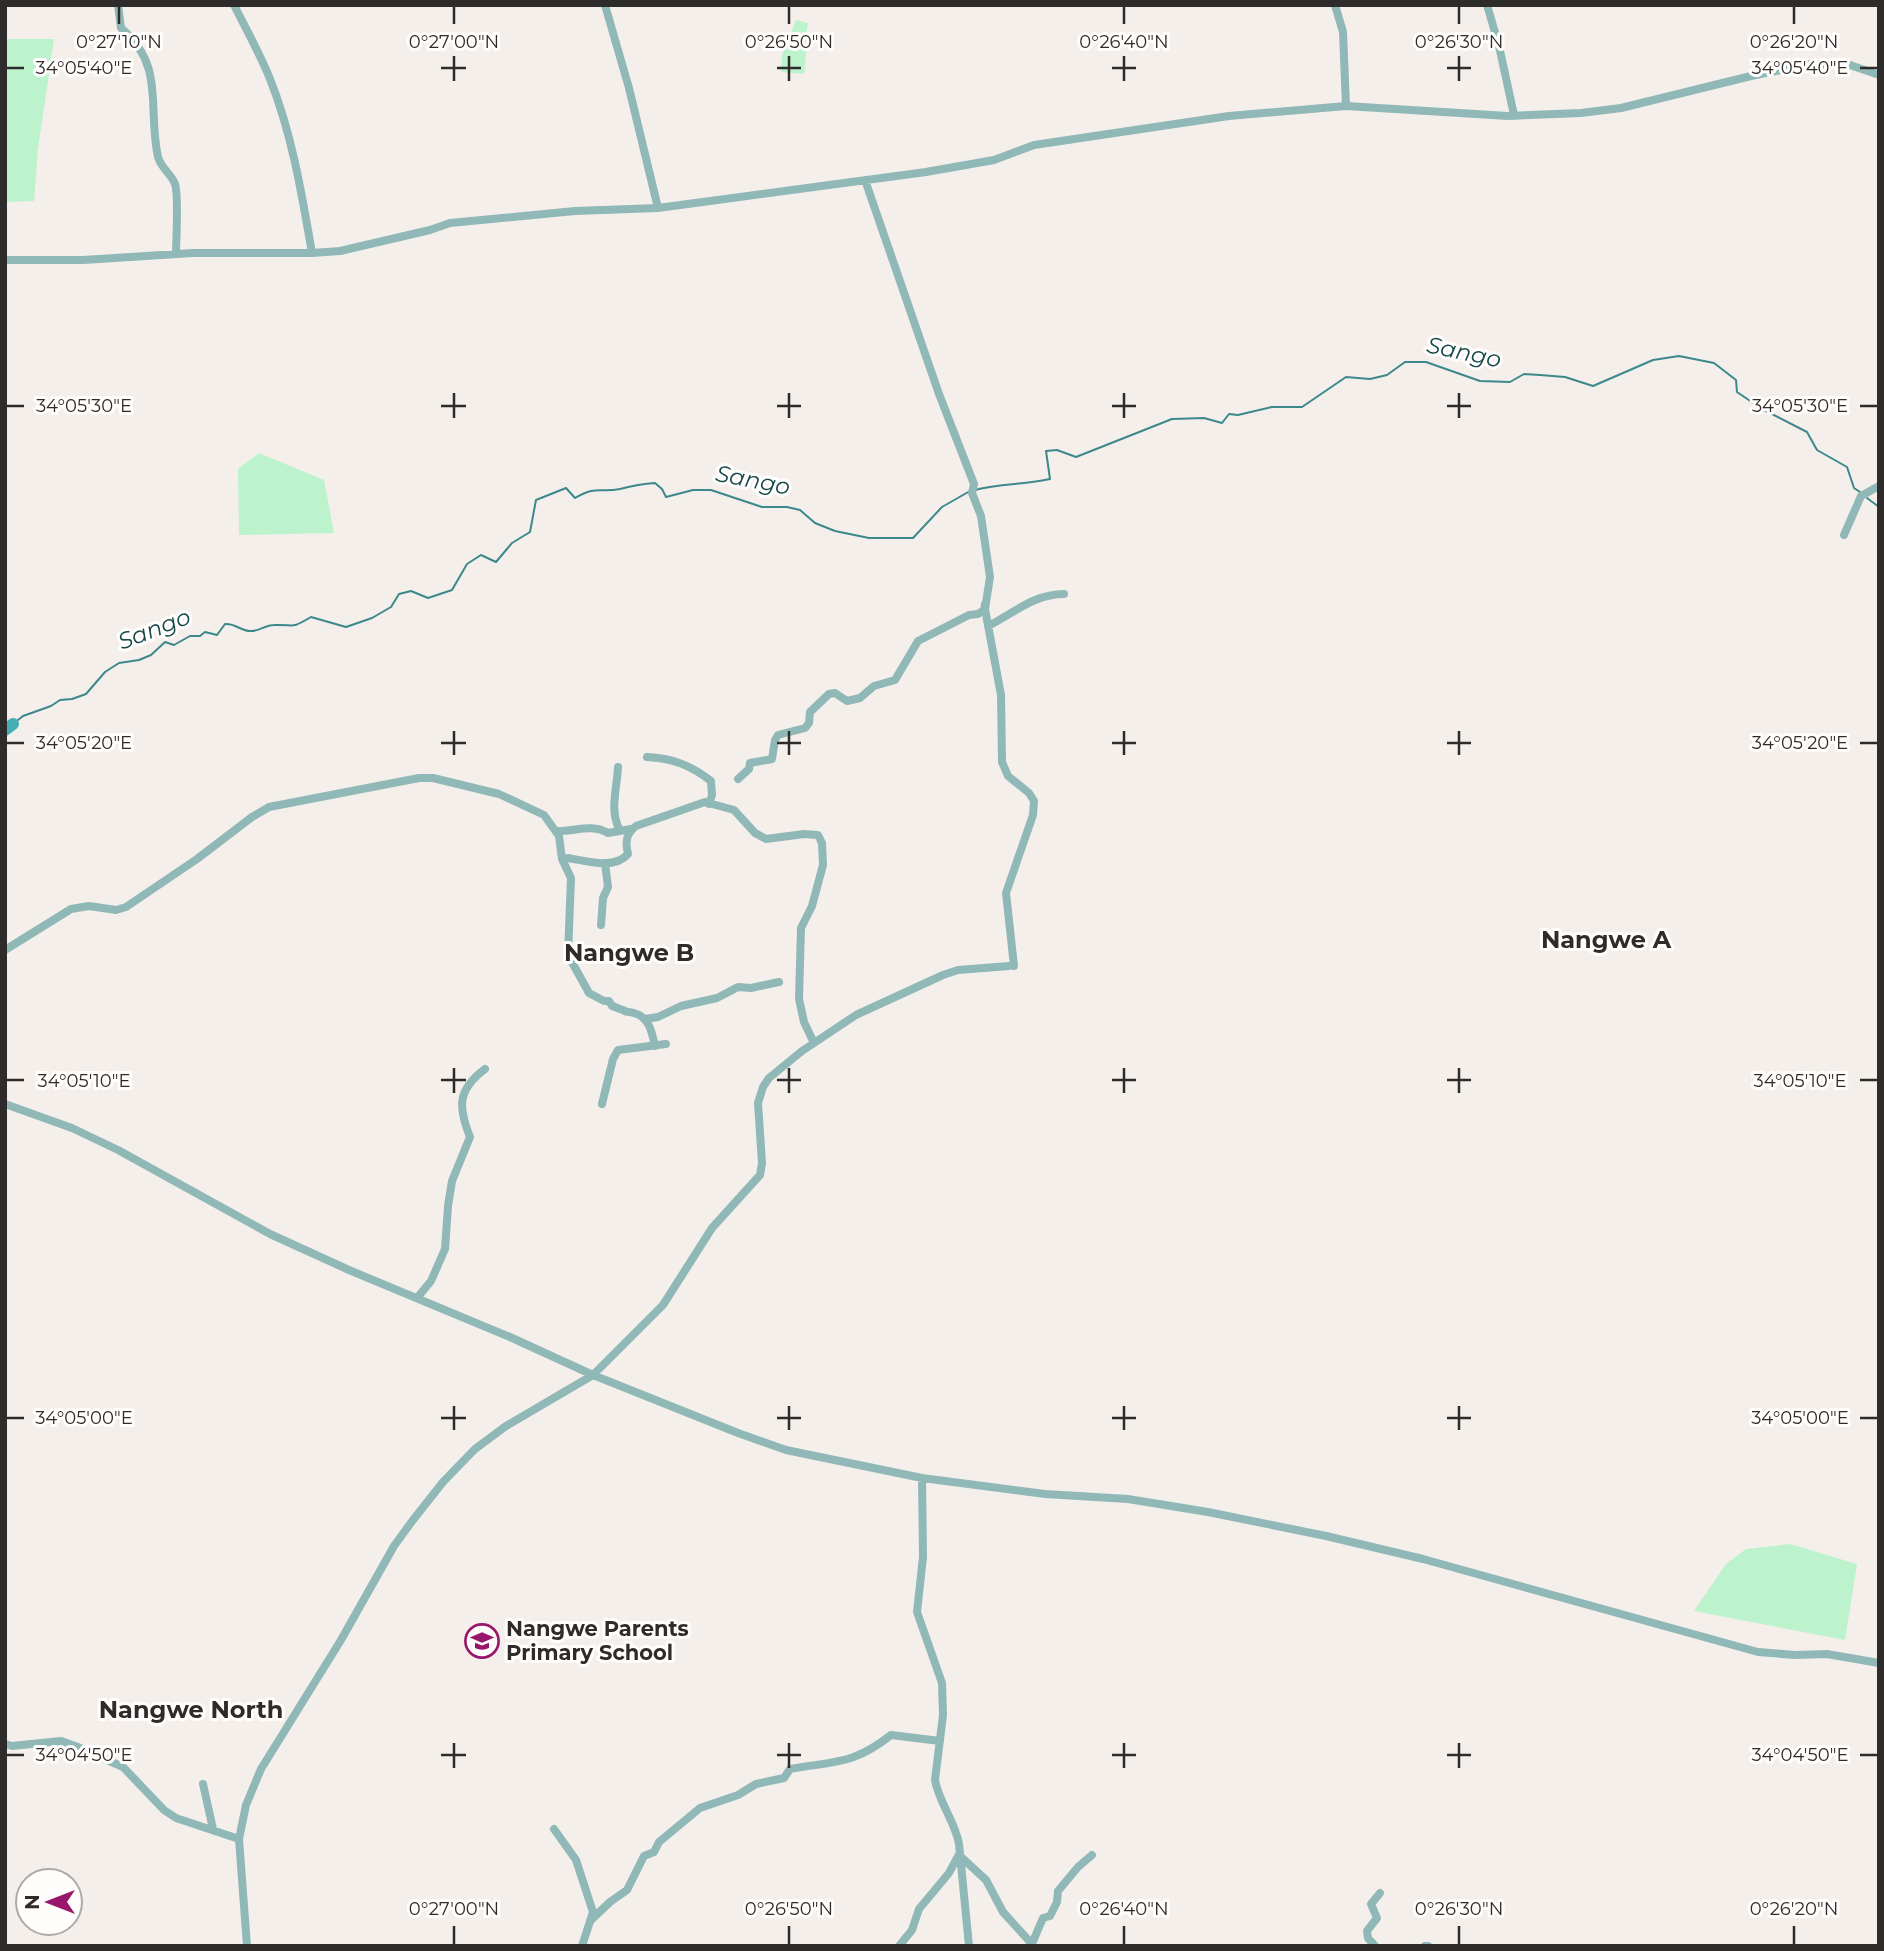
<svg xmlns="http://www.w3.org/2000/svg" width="1884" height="1951" viewBox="0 0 1884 1951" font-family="Montserrat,sans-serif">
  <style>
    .green { fill: #bcf2cc }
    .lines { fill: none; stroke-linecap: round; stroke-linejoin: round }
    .stream { stroke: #3d888b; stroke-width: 2 }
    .river { stroke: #44b0b5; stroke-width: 12 }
    .minor { stroke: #8fb8b7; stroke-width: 8 }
    .ticks { fill: none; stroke: #2e2c2a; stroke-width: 2.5 }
    .labels { text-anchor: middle; stroke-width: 6; stroke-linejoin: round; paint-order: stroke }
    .poi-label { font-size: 21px; font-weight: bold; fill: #2e2c2a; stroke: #fffefd; text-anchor: start }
    .water-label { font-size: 23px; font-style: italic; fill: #164749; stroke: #fffefd }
    .quarter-label { font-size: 24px; font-weight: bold; fill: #2e2c2a; stroke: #fffefd }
    .ticks-label { font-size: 18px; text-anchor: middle; fill: #2e2c2a; stroke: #fffefd; stroke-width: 6; stroke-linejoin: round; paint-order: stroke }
  </style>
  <rect width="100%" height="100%" fill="#f5efeb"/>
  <path class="green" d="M 796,20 L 808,23 C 805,40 807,56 804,74 L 781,72 L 782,55 Z
    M 5,39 L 54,39 L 38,149 L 34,201 L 5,202 Z
    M 259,453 L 324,480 L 334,533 L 239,535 L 238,469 Z
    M 1790,1544 L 1857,1564 L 1845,1640 L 1694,1611 L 1726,1564 L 1746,1549 Z"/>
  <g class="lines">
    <path class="stream" d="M 975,490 C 1000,483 1024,485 1050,479 L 1046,451 L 1057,450 L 1076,457 L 1172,419 L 1204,418 L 1222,423 L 1229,414 L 1238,415 L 1272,407 L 1302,407 L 1346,377 L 1370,379 L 1387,375 L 1405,362 L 1426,362 L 1480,381 L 1510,382 L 1524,374 L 1540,375 L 1565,377 L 1593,386 L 1653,360 L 1679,356 L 1714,363 L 1736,380 L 1737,392 L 1762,409 L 1807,432 L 1817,450 L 1847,467 L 1854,488 L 1860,492
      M 1867,498 L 1879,507
      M 13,724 L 23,716 L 51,706 L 60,700 L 72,699 L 86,694 L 105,672 L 119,663 L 139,660 L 151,655 L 165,642 L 174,645 L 190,636 L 200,636 L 205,632 L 217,635 L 225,624 C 236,623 241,632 252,631 C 259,631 266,625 274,625 C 296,624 289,630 311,617 L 346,627 L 372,618 L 391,607 L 399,594 L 411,591 L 428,598 L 452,590 L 467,564 L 481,555 L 496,562 L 512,543 L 530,532 L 536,500 L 566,488 L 575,498 C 597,485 599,493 620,489 C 632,486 642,484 655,483 L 662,489 L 666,497 L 693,490 L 711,490 L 762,507 L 787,507 L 800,510 L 815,523 L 835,531 L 869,538 L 913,538 L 942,507 L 970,491"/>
    <path class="river" d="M 5,730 L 13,724"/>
    <path class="minor" d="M 118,5 L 121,28 C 166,66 147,107 158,157 C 161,168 172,175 175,184 C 179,196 176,239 176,254
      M 234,5 C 246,29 260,54 270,79 C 292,134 302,195 312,253
      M 605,5 L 629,88 L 658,208
      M 1335,5 L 1343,32 L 1346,106
      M 1487,5 L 1499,46 L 1514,115
      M 865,180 L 939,394 L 974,484 L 972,493 L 981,516 L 990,577 L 985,609 L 1001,695 L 1002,762 L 1008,776 L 1029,793 L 1034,801 L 1033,815 L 1006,893 L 1014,966
      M 5,260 L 83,260 L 193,253 L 312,253 L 340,251 L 430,230 L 450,223 L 575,211 L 658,208 L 926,172 L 994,160 L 1034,145 L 1229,116 L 1346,106 L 1508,116 L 1581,113 L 1621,108 L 1751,76 L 1811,64 L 1850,65 L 1879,75
      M 1844,535 L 1861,496 L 1879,486
      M 988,626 C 1014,613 1034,594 1064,594
      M 647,757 C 672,758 690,765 711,781 L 712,795 L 709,804
      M 618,767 C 617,789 609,811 620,831
      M 738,779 L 749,769 L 750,763 L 772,759 L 775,740 L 778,735 L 805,728 L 809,723 L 810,712 L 829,694 L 835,693 L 847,701 L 860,698 L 874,686 L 895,680 L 918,641 L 969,615 L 978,614 L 984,610 L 985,604
      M 556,831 C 573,832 592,823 608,833 L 631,829
      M 563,861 L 568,858 C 586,861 614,870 628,854 C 625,842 626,834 636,826 L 705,802 L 734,810 L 755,833 L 766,839 L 804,834 L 818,835 L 822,843 L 823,865 L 812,906 L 801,928 L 799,999 L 804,1022 L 814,1043
      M 601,925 L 603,898 L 608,887 L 605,863
      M 5,950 L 71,909 L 89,906 L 116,910 L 126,907 L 197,859 L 252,817 L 269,807 L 419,778 L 433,778 L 499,794 L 544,815 L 559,836 L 562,859 L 571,878 L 568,955 L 589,993 L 604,1001 L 609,1001 L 612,1006 C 616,1007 619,1009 623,1010 C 627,1013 628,1011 634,1013 C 649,1017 652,1032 655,1046
      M 645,1019 L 658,1017 L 681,1006 L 717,998 L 738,987 L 751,988 L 779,982
      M 5,1104 L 72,1128 L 118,1150 L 270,1234 L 349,1270 L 510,1337 L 593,1375 L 738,1433 L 786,1450 L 922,1478 L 1045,1494 L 1128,1499 L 1208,1512 L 1326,1536 L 1423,1559 L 1758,1652 L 1795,1655 L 1827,1654 L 1879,1663
      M 602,1104 L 613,1059 L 618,1050 L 666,1044
      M 417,1298 L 431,1281 L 445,1249 L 448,1206 L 452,1181 L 470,1137 C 458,1107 457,1090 485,1069
      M 922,1478 L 923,1557 L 917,1612 L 942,1683 L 943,1715 L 935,1780 C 939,1803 955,1821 959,1844 L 969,1946
      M 5,1744 L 12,1746 L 61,1741 L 78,1747 L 123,1767 L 164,1810 L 176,1818 L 239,1839
      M 203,1784 L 213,1829
      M 554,1829 L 576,1860 L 593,1912 L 582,1946
      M 960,1856 L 986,1880 L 1003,1912 L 1031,1943
      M 590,1921 L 610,1902 L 627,1890 L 644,1856 L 654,1852 L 659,1842 L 700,1808 L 738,1795 L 756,1784 L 784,1778 L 790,1769 C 835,1761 853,1765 891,1735 L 940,1741
      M 247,1946 L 239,1839 L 246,1805 L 261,1769 L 341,1640 L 394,1546 L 413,1520 L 443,1482 L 475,1449 L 506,1426 L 593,1375 L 663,1305 L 712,1228 L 760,1175 L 762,1163 L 758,1103 L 763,1087 L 769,1078 L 802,1051 L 856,1015 L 943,975 L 958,970 L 1009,966
      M 899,1946 L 912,1930 L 919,1909 L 949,1873 L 958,1856
      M 1031,1946 L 1043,1918 L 1050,1916 L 1057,1902 L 1058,1891 L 1078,1867 L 1092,1855
      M 1375,1946 L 1368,1938 L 1367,1931 L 1377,1918 L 1371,1904 L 1380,1893
      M 1425,1946 L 1428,1946"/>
  </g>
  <path class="ticks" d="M 119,7 L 119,24M 454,7 L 454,24M 789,7 L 789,24M 1124,7 L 1124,24M 1459,7 L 1459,24M 1794,7 L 1794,24M 454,56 L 454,81M 789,56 L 789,81M 1124,56 L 1124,81M 1459,56 L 1459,81M 7,68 L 24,68M 441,68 L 466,68M 777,68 L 801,68M 1112,68 L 1136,68M 1447,68 L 1471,68M 1860,68 L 1877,68M 454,393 L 454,418M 789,393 L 789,418M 1124,393 L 1124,418M 1459,393 L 1459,418M 7,406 L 24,406M 441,406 L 466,406M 777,406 L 801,406M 1112,406 L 1136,406M 1447,406 L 1471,406M 1860,406 L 1877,406M 454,731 L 454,755M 789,731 L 789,755M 1124,731 L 1124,755M 1459,731 L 1459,755M 7,743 L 24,743M 441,743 L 466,743M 777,743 L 801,743M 1112,743 L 1136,743M 1447,743 L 1471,743M 1860,743 L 1877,743M 454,1068 L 454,1093M 789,1068 L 789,1093M 1124,1068 L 1124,1093M 1459,1068 L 1459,1093M 7,1080 L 24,1080M 441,1080 L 466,1080M 777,1080 L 801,1080M 1112,1080 L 1136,1080M 1447,1080 L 1471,1080M 1860,1080 L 1877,1080M 454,1406 L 454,1430M 789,1406 L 789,1430M 1124,1406 L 1124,1430M 1459,1406 L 1459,1430M 7,1418 L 24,1418M 441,1418 L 466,1418M 777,1418 L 801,1418M 1112,1418 L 1136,1418M 1447,1418 L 1471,1418M 1860,1418 L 1877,1418M 454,1743 L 454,1768M 789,1743 L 789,1768M 1124,1743 L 1124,1768M 1459,1743 L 1459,1768M 7,1755 L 24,1755M 441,1755 L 466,1755M 777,1755 L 801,1755M 1112,1755 L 1136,1755M 1447,1755 L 1471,1755M 1860,1755 L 1877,1755M 454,1926 L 454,1944M 789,1926 L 789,1944M 1124,1926 L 1124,1944M 1459,1926 L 1459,1944M 1794,1926 L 1794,1944"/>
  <defs>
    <g id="school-ring" transform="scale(1.75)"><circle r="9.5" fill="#fffefd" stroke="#98166c" stroke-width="1.5"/><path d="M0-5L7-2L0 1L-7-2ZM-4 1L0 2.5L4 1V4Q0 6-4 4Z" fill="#98166c"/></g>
  </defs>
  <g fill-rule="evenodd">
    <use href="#school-ring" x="482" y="1641"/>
  </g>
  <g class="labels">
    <g class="poi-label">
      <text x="506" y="1636">Nangwe Parents<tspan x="506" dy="24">Primary School</tspan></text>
    </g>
    <g class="water-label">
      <text transform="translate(1464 352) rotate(12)" y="8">Sango</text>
      <text transform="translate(753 480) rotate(11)" y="8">Sango</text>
      <text transform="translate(154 629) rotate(-21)" y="8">Sango</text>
    </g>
    <g class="quarter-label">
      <text x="1606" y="948">Nangwe A</text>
      <text x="629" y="961">Nangwe B</text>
      <text x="191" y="1718">Nangwe North</text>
    </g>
  </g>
  <g class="ticks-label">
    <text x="119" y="48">0°27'10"N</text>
    <text x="454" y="48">0°27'00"N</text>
    <text x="789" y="48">0°26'50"N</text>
    <text x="1124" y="48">0°26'40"N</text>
    <text x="1459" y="48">0°26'30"N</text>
    <text x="1794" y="48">0°26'20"N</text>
    <text x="1800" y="74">34°05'40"E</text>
    <text x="84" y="74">34°05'40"E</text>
    <text x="1800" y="412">34°05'30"E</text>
    <text x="84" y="412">34°05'30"E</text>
    <text x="1800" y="749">34°05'20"E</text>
    <text x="84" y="749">34°05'20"E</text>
    <text x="1800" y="1087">34°05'10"E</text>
    <text x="84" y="1087">34°05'10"E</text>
    <text x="1800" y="1424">34°05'00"E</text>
    <text x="84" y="1424">34°05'00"E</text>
    <text x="1800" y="1761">34°04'50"E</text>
    <text x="84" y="1761">34°04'50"E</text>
    <text x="454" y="1915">0°27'00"N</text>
    <text x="789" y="1915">0°26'50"N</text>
    <text x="1124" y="1915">0°26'40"N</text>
    <text x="1459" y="1915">0°26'30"N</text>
    <text x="1794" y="1915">0°26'20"N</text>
  </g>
  <rect width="1884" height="1951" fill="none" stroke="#2e2c2a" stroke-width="14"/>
  <g transform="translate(49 1902) rotate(270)"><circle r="33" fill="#fffefd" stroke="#abaaa9" stroke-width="2"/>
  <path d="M0-5L12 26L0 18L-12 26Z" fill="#98166c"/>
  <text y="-10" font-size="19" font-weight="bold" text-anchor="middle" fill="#2e2c2a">N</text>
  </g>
</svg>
